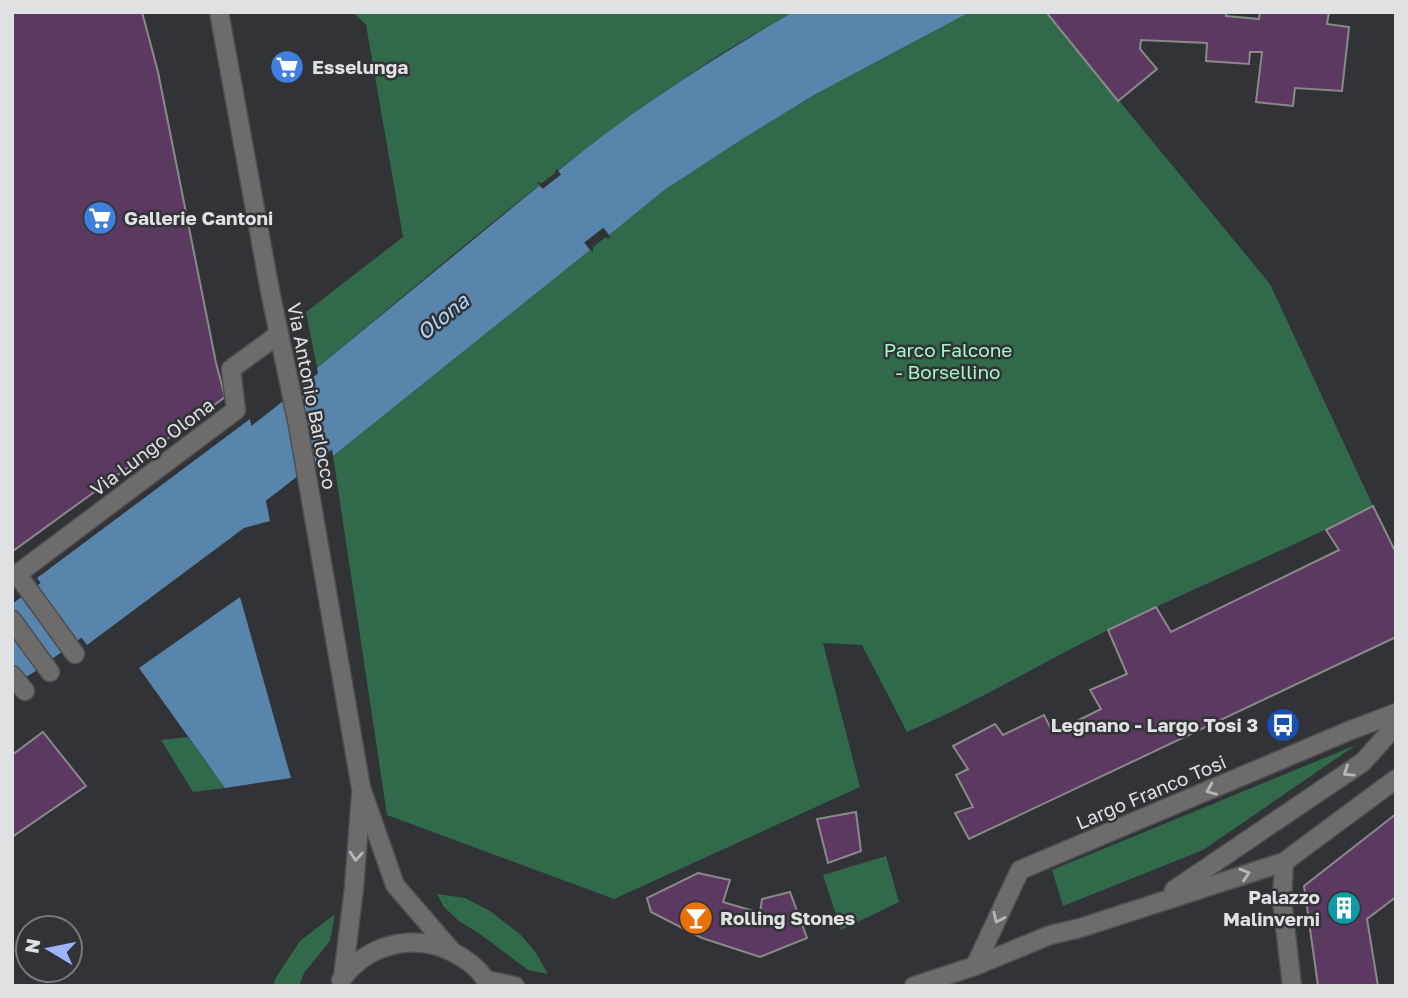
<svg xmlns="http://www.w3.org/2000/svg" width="1408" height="998" viewBox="0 0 1408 998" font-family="'Golos Text',sans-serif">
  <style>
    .green { fill: #31694b }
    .water { fill: #5885ac }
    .pier { fill: #313336 }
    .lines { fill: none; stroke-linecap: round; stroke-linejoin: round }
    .river { stroke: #5885ac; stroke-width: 68 }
    .building { fill: #5b3961; stroke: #8b888b; stroke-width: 2 }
    .pedestrian-casing { stroke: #4d4f52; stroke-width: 21 }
    .minor-casing { stroke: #4d4f52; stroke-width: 21 }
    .tertiary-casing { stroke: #4d4f52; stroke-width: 21 }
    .pedestrian { stroke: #6d6c6b; stroke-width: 18 }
    .minor { stroke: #6d6c6b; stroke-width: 18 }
    .tertiary { stroke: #6d6c6b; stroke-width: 18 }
    .oneway { stroke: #b8b8b9 }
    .labels { text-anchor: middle; stroke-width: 5; stroke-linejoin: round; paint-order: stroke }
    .poi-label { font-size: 19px; font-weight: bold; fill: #e0e1e3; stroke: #313336; text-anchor: start }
    .park-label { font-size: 19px; fill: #a3f8c7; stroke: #313336 }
    .street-label { font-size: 19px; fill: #e0e1e3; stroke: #313336 }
    .water-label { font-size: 21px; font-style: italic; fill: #afd6f9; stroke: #313336 }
  </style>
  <rect width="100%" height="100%" fill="#313336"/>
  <path class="green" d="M 353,12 L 793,12 C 765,28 737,43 710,61 C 571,152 445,262 317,368 L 306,312 L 403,237 L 366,25 Z
    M 970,12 L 1046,12 L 1270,284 L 1373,506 C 1287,550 1198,586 1112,628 C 1043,662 978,702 907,732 L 862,645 L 823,643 L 860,787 L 614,899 L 387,815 L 333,456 L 663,191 L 744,138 L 814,95 Z
    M 188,737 L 225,788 L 193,792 L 161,740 Z
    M 1356,745 L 1203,850 L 1063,906 L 1052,870 Z
    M 886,856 L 899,902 L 841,930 L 823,875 Z
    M 437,894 L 465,898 L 490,911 L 521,935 L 536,953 L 548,974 L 528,970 L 480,934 L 459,921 L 444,907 Z
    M 335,914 L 330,941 L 304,973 L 299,986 L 274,986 L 275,979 L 300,941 Z"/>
  <path class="water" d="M 793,12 L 970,12 L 814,95 L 744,138 L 663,191 L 609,235 L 558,171 C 631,111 711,59 793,12 Z
    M 540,185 L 590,250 L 333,456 L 317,368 Z
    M 250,419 L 270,521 L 244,528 L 87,645 L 37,578 Z
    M 240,597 L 291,778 L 225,788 L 139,668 Z"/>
  <path class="pier" d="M 556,168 L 558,171 L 611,238 L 606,238 L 555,173 Z
    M 537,182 L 542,183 L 593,248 L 593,253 Z
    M 316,364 L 333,456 L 333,460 L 329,457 L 313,368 Z
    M 250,416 L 254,419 L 274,521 L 271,525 Z"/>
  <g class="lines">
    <path class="river" d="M 489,276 L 536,237 L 639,157 L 657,146
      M 12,646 C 143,551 273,456 397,353"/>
  </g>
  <path class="building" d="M 12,12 L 142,12 L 158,72 L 216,363 L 225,397 L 13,551 Z
    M 1046,12 L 1226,12 L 1226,16 L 1259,19 L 1260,12 L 1329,12 L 1327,24 L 1349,27 L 1342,91 L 1295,88 L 1293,106 L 1256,102 L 1262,52 L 1250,52 L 1249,64 L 1206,61 L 1207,43 L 1141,40 L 1140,49 L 1157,69 L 1118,101 Z
    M 1373,506 L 1396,553 L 1396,637 L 969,839 L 955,813 L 973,807 L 956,775 L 968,769 L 953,746 L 995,724 L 1003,735 L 1044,715 L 1053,733 L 1101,709 L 1090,690 L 1127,674 L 1108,630 L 1156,607 L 1171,632 L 1339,550 L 1326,530 Z
    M 43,732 L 86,786 L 12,837 L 12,755 Z
    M 856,812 L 861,851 L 828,863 L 817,819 Z
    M 1396,814 L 1396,897 L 1367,919 L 1378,986 L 1318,986 L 1304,886 Z
    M 698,873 L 730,880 L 723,902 L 760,913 L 762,899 L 790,892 L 807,938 L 760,957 L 702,938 L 651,912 L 647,898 Z"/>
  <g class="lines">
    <g class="pedestrian-casing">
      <path id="pedestrian" d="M 17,574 L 75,654
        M 12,578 L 236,410 L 231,369 L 279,334
        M 12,620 L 50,672
        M 12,675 L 25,691"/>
    </g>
    <g class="minor-casing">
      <path id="minor" d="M 1284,862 L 1282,900 L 1292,986
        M 1174,890 L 1363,762 L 1396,725
        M 975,966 L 1020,870 L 1351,730 L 1396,713
        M 486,980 L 515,986
        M 914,986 L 975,966 L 1050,935 L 1080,928 L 1284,862 L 1396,779"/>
    </g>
    <g class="tertiary-casing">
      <path id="tertiary" d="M 219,12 L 270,291 L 298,425 L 361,788 L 395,885 L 451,950
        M 343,977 L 354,888 L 361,795
        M 341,980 C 370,940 423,931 463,958 C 474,965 484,975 489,986"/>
    </g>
    <use href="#pedestrian" class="pedestrian"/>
    <use href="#minor" class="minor"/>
    <use href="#tertiary" class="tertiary"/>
  </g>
  <defs><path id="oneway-chevron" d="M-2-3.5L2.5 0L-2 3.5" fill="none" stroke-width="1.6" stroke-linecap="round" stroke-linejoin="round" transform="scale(1.75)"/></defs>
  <g class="oneway">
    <use href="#oneway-chevron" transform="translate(1348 772) rotate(146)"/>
    <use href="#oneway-chevron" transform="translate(1211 790) rotate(157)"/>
    <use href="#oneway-chevron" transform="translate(356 856) rotate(94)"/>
    <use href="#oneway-chevron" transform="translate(1245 874) rotate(-17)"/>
    <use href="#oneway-chevron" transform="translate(998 918) rotate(115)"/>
  </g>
  <defs>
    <g id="supermarket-disc" transform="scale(1.75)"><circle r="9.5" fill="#3f7fe0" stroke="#313336"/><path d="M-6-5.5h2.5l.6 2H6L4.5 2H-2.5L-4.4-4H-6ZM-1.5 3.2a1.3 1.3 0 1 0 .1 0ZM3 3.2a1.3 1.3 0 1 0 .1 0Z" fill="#fff"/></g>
    <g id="bus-disc" transform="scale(1.75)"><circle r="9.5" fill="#1a4fb4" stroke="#313336"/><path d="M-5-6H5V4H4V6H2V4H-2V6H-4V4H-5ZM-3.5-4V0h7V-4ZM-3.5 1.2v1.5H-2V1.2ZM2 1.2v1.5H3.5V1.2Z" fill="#fff"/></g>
    <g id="building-disc" transform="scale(1.75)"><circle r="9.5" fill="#0f9aa8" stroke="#313336"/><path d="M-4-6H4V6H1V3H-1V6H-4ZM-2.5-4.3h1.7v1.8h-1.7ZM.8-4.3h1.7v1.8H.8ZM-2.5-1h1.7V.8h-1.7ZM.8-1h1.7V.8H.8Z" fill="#fff"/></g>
    <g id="bar-disc" transform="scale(1.75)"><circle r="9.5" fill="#e8710a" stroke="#313336"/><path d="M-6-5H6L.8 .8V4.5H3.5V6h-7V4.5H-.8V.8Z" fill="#fff"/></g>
  </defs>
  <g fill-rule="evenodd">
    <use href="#supermarket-disc" x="287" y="67"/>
    <use href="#supermarket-disc" x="100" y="218"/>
    <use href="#bus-disc" x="1283" y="725"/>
    <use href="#building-disc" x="1344" y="908"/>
    <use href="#bar-disc" x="696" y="918"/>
  </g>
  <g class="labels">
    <g class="poi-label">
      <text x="312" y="74">Esselunga</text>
      <text x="124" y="225">Gallerie Cantoni</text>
      <text x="1258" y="732" text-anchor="end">Legnano - Largo Tosi 3</text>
      <text x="1320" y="904" text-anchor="end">Palazzo<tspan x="1320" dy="22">Malinverni</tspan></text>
      <text x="720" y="925">Rolling Stones</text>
    </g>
    <g class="park-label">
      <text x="948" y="357">Parco Falcone<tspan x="948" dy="22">- Borsellino</tspan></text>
    </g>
    <g class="street-label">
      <text transform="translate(312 396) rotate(79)" y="7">Via Antonio Barlocco</text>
      <text transform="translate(152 447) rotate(-37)" y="7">Via Lungo Olona</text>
      <text transform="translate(1151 792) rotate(-23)" y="7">Largo Franco Tosi</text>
    </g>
    <g class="water-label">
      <text transform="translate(443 317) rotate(-39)" y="7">Olona</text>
    </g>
  </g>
  <rect width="1408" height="998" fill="none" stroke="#e0e1e3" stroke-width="28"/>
  <g transform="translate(49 949) rotate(280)"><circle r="33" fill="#313336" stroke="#77797b" stroke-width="2"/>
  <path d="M0-5L12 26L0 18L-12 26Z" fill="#9db4fd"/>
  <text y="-10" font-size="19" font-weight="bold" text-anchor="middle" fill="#e0e1e3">N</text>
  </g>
</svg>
